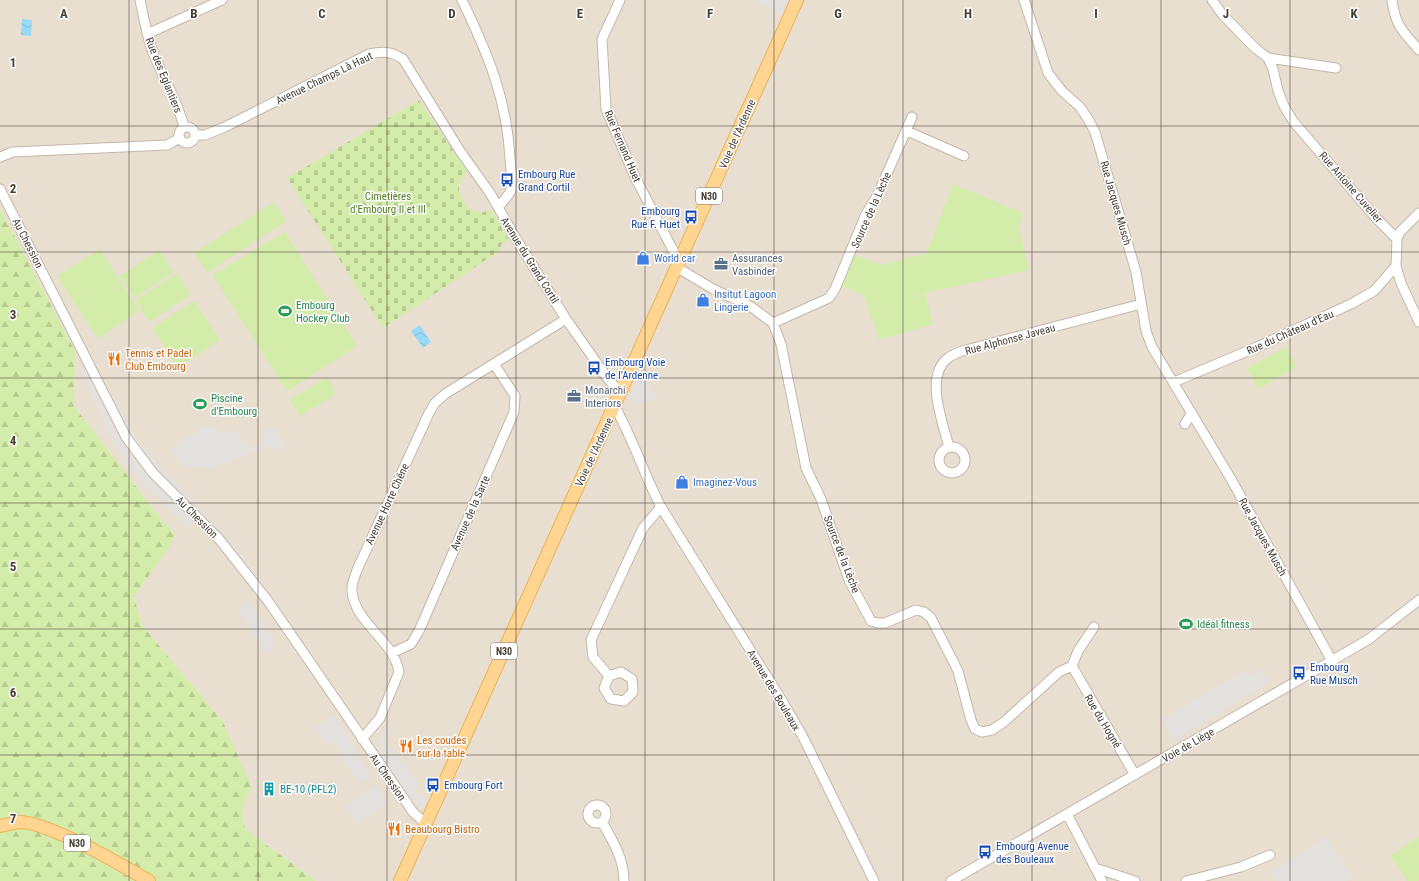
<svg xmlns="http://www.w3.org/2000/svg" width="1419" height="881" viewBox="0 0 1419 881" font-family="'Roboto Condensed',sans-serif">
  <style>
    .residential { fill: #e8dfd1 }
    .green { fill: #d4eca9 }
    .forest { fill: url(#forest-firs) }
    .cemetery { fill: url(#cemetery-stones) }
    .parking { fill: #e4e0dd }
    .water { fill: url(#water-waves) }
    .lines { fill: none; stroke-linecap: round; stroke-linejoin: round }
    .minor-casing { stroke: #c3b7a9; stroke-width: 11 }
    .major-casing { stroke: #edb158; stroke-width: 14 }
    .minor { stroke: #fff; stroke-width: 9 }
    .major { stroke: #ffd591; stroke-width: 12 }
    .grid { fill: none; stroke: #463d33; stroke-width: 1; stroke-opacity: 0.55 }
    .labels { text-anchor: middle; stroke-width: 3; stroke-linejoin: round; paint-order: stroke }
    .shield { fill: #fff; stroke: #7e7770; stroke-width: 1 }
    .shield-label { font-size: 10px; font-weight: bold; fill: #463d33 }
    .street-label { font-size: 11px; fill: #463d33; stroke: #fff }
    .transit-label { font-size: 11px; fill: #164399; stroke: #fff; text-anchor: start }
    .park-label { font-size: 11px; fill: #4d7c22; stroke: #fff }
    .shop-label { font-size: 11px; fill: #366cbe; stroke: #fff; text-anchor: start }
    .service-label { font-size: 11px; fill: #4e5e75; stroke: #fff; text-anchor: start }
    .leisure-label { font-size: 11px; fill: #27864d; stroke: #fff; text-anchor: start }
    .food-label { font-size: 11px; fill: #c56008; stroke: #fff; text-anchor: start }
    .culture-label { font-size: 11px; fill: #0d838f; stroke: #fff; text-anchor: start }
    .grid-label { font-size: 13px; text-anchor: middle; font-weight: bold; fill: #463d33; stroke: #fff; stroke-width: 3; stroke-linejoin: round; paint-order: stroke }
  </style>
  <defs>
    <pattern id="forest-firs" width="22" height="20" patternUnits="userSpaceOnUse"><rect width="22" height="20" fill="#d4eca9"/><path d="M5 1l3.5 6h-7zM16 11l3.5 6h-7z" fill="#b7cb92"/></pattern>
    <pattern id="cemetery-stones" width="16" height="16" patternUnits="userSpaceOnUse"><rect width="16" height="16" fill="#d4eca9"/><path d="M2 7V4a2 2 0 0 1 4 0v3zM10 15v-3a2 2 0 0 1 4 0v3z" fill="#b7cb92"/></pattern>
    <pattern id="water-waves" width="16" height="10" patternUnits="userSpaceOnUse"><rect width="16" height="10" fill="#9adaf6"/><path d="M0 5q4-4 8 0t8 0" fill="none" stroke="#86bcd3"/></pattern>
  </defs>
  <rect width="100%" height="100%" fill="#f3ede4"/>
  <path class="residential" d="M 0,0 L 1419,0 L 1419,881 L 316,881 L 246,830 L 242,820 L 244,801 L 223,722 L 142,625 L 134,597 L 161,559 L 175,534 L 164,523 L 74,406 L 75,351 L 0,209 Z"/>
  <path class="green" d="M 953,184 L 1023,213 L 1019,228 L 1029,270 L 925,293 L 933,324 L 879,340 L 864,295 L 842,286 L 855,255 L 881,265 L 927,253 Z
    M 274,202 L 286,221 L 207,273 L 194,253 Z
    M 285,232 L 357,346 L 287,391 L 212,275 Z
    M 100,249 L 139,311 L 98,339 L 57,276 Z
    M 159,250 L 173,272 L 135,298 L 120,276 Z
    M 177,273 L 191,295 L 149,322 L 135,301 Z
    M 194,301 L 220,340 L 178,368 L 152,328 Z
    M 1286,347 L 1297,367 L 1258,389 L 1247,368 Z
    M 327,377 L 336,394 L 300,416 L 290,400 Z
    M 1419,836 L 1419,881 L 1407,881 L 1390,856 Z"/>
  <path class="forest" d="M 0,209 L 75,351 L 74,406 L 164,523 L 175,534 L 170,546 L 134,597 L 142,625 L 223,722 L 252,788 C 243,802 240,814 246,830 L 316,881 L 0,881 Z"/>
  <path class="cemetery" d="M 419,100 L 467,172 L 459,182 L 459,193 L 468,208 L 479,213 L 491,210 L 509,240 L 502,244 L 498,252 L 383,328 L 287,178 Z"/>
  <path class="parking" d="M 756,0 L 789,0 L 781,15 Z
    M 85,362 L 125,446 L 150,479 L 196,522 L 189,528 L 130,470 L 112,441 L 79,366 Z
    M 641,372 L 649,382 L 657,399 L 639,403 L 628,400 Z
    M 110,396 L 115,398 L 137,440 L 234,545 L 262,582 L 261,586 L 198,510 L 170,484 L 134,443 Z
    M 205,427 L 214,427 L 220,431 L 226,432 L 235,430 L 248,450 L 266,438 L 263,432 L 274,427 L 287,446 L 273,452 L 269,446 L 213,468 L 183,466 L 170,449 Z
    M 251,602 L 276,646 L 264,653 L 238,609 Z
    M 1262,669 L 1270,681 L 1174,741 L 1162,720 L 1245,670 L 1249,677 Z
    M 335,715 L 371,776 L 359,783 L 333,741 L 326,745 L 315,727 Z
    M 384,726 L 392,730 L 386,739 L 419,786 L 414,790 L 422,797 L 430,799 L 427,806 L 421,808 L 417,806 L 382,757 L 378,743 Z
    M 375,786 L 387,803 L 358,824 L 346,807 Z
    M 1327,837 L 1352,877 L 1346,881 L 1278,881 L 1272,872 Z"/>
  <path class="water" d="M 22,19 L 32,20 L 31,36 L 21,35 Z
    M 420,325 L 431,342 L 423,348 L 411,331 Z"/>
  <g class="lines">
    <g class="minor-casing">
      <path id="minor" d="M 140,0 C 144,19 147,37 154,55 C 164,79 178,102 184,127
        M 462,0 C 488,54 507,99 510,159 C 511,169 513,180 511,190 C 509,196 502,202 498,207
        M 620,0 L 602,39 L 606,109 L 635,177 L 676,256 L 681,261
        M 1024,0 L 1048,73 L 1062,91 L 1080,107 L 1088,119 L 1095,132 L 1136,272 L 1146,331 L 1152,347 L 1231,479 L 1332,661
        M 1212,0 L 1222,14 L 1255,48 L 1268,58 L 1273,69 L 1278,91 L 1284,106 L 1293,121 L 1376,218 L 1397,239
        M 1392,0 C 1395,25 1403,32 1419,50
        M 147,34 L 222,0
        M 1268,58 L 1336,68
        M179 135a8 8 0 1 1 16 0a8 8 0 1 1-16 0Z
        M 907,131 L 964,156
        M 195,135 L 205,135 L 225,127 L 369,54 C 383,51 390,51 403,59 L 460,151 L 490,193 L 515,237 L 566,319 L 608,379 L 621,393
        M 0,157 L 13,152 L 167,145 L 180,138
        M 0,189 L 126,437 L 153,473 L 219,539 L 268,601 L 413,812 L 426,824
        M 1419,213 L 1400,232 L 1397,239 L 1396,266 L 1401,283 L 1419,322
        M 678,268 L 713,289 L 750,306 L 773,323 L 781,344 L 806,468 L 821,499 L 849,580 L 871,621 L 878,623 L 885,623 L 916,610 L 924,612 L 931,618 L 958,671 L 971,720 L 975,729 L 982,732 L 992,730 L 1004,722 L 1059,672 L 1072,666
        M 773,323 L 829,298 L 835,289 L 866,214 L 877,196 L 912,117
        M 1174,382 L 1257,347 L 1351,304 L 1374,291 L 1396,266
        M 615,407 C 633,439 644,474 661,507 L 784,704 L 803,737 L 874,881
        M 1185,424 L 1191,414
        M 949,447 C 943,423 924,376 948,358 C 952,355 957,353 962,351 L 1141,304
        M939 460a13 13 0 1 1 26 0a13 13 0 1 1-26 0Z
        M 1094,627 L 1078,651 L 1072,666 L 1135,775
        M 392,653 L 411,644 L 419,631 L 514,412 L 515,396 L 494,364
        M 621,672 L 632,679 L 633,692 L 624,701 L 611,699 L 604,688 L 609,676 Z
        M 609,676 L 593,657 L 591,640 L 643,528 L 661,507
        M 362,739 L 380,718 L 399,672 C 394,640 355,624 352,591 C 351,585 355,576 357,570 L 429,413 L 435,403 L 445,394 L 566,319
        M588 814a9 9 0 1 1 18 0a9 9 0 1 1-18 0Z
        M 1067,814 L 1102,881
        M 602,822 C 613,841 624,859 624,881
        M 1095,868 L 1135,881
        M 951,881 L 1352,649 L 1369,639 L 1419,600
        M 1186,881 L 1241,867 L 1270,855"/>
    </g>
    <g class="major-casing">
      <path id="major" d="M 0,826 C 6,825 12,823 18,822 C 47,821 122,865 149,881
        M 400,881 L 797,0"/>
    </g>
    <use href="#minor" class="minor"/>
    <use href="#major" class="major"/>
  </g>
  <path class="grid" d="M 129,0 L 129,881M 258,0 L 258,881M 387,0 L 387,881M 516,0 L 516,881M 645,0 L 645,881M 774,0 L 774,881M 903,0 L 903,881M 1032,0 L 1032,881M 1161,0 L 1161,881M 1290,0 L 1290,881M 0,126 L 1419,126M 0,252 L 1419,252M 0,378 L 1419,378M 0,503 L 1419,503M 0,629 L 1419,629M 0,755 L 1419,755"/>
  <defs>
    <g id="bus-bare" transform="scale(1.08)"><path d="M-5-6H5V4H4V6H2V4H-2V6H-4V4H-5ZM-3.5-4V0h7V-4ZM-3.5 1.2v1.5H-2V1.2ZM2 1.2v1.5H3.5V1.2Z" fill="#1a4fb4" stroke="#fff" stroke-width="2.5" paint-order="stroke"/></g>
    <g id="shop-bare" transform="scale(1.08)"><path d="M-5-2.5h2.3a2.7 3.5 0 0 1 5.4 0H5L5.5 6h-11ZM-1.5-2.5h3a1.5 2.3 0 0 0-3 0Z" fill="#3f7fe0" stroke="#fff" stroke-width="2.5" paint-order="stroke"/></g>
    <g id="office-bare" transform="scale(1.08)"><path d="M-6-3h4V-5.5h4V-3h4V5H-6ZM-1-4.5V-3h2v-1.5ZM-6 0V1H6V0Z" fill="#5c6f8a" stroke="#fff" stroke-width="2.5" paint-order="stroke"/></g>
    <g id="stadium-bare" transform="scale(1.08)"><path d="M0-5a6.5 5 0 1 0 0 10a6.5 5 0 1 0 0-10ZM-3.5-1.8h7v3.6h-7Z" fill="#2e9e5b" stroke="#fff" stroke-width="2.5" paint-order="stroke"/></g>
    <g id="restaurant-bare" transform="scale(1.08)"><path d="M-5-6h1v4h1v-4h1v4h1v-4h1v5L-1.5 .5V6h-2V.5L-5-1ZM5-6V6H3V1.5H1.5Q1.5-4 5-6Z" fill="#e8710a" stroke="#fff" stroke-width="2.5" paint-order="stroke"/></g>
    <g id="building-bare" transform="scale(1.08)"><path d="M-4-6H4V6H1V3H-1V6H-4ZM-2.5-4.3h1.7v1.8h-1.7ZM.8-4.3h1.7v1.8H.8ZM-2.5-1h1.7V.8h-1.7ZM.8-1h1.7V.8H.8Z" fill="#0f9aa8" stroke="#fff" stroke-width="2.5" paint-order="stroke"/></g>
  </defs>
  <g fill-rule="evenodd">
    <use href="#bus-bare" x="507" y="180"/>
    <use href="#bus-bare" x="691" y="217"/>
    <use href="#shop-bare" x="643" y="258"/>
    <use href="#office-bare" x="721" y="264"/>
    <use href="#shop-bare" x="703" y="300"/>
    <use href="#stadium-bare" x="285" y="311"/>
    <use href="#restaurant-bare" x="114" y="359"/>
    <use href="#bus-bare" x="594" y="368"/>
    <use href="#office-bare" x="574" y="396"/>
    <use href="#stadium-bare" x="200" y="404"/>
    <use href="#shop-bare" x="682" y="482"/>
    <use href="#stadium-bare" x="1186" y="624"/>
    <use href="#bus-bare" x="1299" y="673"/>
    <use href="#restaurant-bare" x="406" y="746"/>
    <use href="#bus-bare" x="433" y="785"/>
    <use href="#building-bare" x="269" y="789"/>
    <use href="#restaurant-bare" x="394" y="829"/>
    <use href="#bus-bare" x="985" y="852"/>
  </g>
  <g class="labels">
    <g class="shield">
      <rect x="696" y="188" width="26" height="16" rx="3"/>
      <rect x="491" y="643" width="26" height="16" rx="3"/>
      <rect x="64" y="835" width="26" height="16" rx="3"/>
    </g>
    <g class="shield-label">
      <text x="709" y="200">N30</text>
      <text x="504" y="655">N30</text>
      <text x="77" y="847">N30</text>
    </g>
    <g class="street-label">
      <text transform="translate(164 75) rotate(68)" y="4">Rue des Eglantiers</text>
      <text transform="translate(324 78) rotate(-26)" y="4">Avenue Champs Là Haut</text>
      <text transform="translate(737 134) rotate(-66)" y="4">Voie de l'Ardenne</text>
      <text transform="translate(623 146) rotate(67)" y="4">Rue Fernand Huet</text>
      <text transform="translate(1351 187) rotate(49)" y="4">Rue Antoine Cuvelier</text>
      <text transform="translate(1116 203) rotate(74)" y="4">Rue Jacques Musch</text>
      <text transform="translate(871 210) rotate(-66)" y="4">Source de la Lèche</text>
      <text transform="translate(28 243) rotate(63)" y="4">Au Chession</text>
      <text transform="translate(530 260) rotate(58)" y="4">Avenue du Grand Cortil</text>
      <text transform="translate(1290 332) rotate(-24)" y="4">Rue du Château d'Eau</text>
      <text transform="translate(1010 339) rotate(-15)" y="4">Rue Alphonse Javeau</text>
      <text transform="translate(594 452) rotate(-65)" y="4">Voie de l'Ardenne</text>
      <text transform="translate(387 504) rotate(-65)" y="4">Avenue Horte Chêne</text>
      <text transform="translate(470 513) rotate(-66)" y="4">Avenue de la Sarte</text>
      <text transform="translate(197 517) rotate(45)" y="4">Au Chession</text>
      <text transform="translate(1263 537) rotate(61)" y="4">Rue Jacques Musch</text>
      <text transform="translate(842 554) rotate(69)" y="4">Source de la Lèche</text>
      <text transform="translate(774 690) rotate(59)" y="4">Avenue des Bouleaux</text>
      <text transform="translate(1103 721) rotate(59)" y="4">Rue du Hogné</text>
      <text transform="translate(1188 745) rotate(-30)" y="4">Voie de Liège</text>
      <text transform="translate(388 777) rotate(55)" y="4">Au Chession</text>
    </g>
    <g class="transit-label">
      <text x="518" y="178">Embourg Rue<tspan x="518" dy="13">Grand Cortil</tspan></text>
      <text x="680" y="215" text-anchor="end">Embourg<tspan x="680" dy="13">Rue F. Huet</tspan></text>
      <text x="605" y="366">Embourg Voie<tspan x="605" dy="13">de l’Ardenne</tspan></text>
      <text x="1310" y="671">Embourg<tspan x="1310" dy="13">Rue Musch</tspan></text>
      <text x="444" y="789">Embourg Fort</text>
      <text x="996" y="850">Embourg Avenue<tspan x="996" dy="13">des Bouleaux</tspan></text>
    </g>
    <g class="park-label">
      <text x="388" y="200">Cimetières<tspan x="388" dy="13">d'Embourg II et III</tspan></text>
    </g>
    <g class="shop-label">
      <text x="654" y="262">World car</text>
      <text x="714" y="298">Insitut Lagoon<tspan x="714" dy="13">Lingerie</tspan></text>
      <text x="693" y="486">Imaginez-Vous</text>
    </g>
    <g class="service-label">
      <text x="732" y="262">Assurances<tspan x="732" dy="13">Vasbinder</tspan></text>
      <text x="585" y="394">Monarchi<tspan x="585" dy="13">Interiors</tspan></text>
    </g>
    <g class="leisure-label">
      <text x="296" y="309">Embourg<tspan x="296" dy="13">Hockey Club</tspan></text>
      <text x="211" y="402">Piscine<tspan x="211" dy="13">d’Embourg</tspan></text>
      <text x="1197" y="628">Idéal fitness</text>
    </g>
    <g class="food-label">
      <text x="125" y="357">Tennis et Padel<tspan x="125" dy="13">Club Embourg</tspan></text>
      <text x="417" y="744">Les coudes<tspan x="417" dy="13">sur la table</tspan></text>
      <text x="405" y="833">Beaubourg Bistro</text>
    </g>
    <g class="culture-label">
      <text x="280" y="793">BE-10 (PFL2)</text>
    </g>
  </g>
  <g class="grid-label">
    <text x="64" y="18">A</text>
    <text x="194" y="18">B</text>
    <text x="322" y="18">C</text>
    <text x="452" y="18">D</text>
    <text x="580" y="18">E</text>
    <text x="710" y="18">F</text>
    <text x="838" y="18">G</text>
    <text x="968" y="18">H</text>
    <text x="1096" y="18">I</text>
    <text x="1226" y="18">J</text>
    <text x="1354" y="18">K</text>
    <text x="13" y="67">1</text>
    <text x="13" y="193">2</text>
    <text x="13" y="319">3</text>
    <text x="13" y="445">4</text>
    <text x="13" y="571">5</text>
    <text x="13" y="697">6</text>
    <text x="13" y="823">7</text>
  </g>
</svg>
